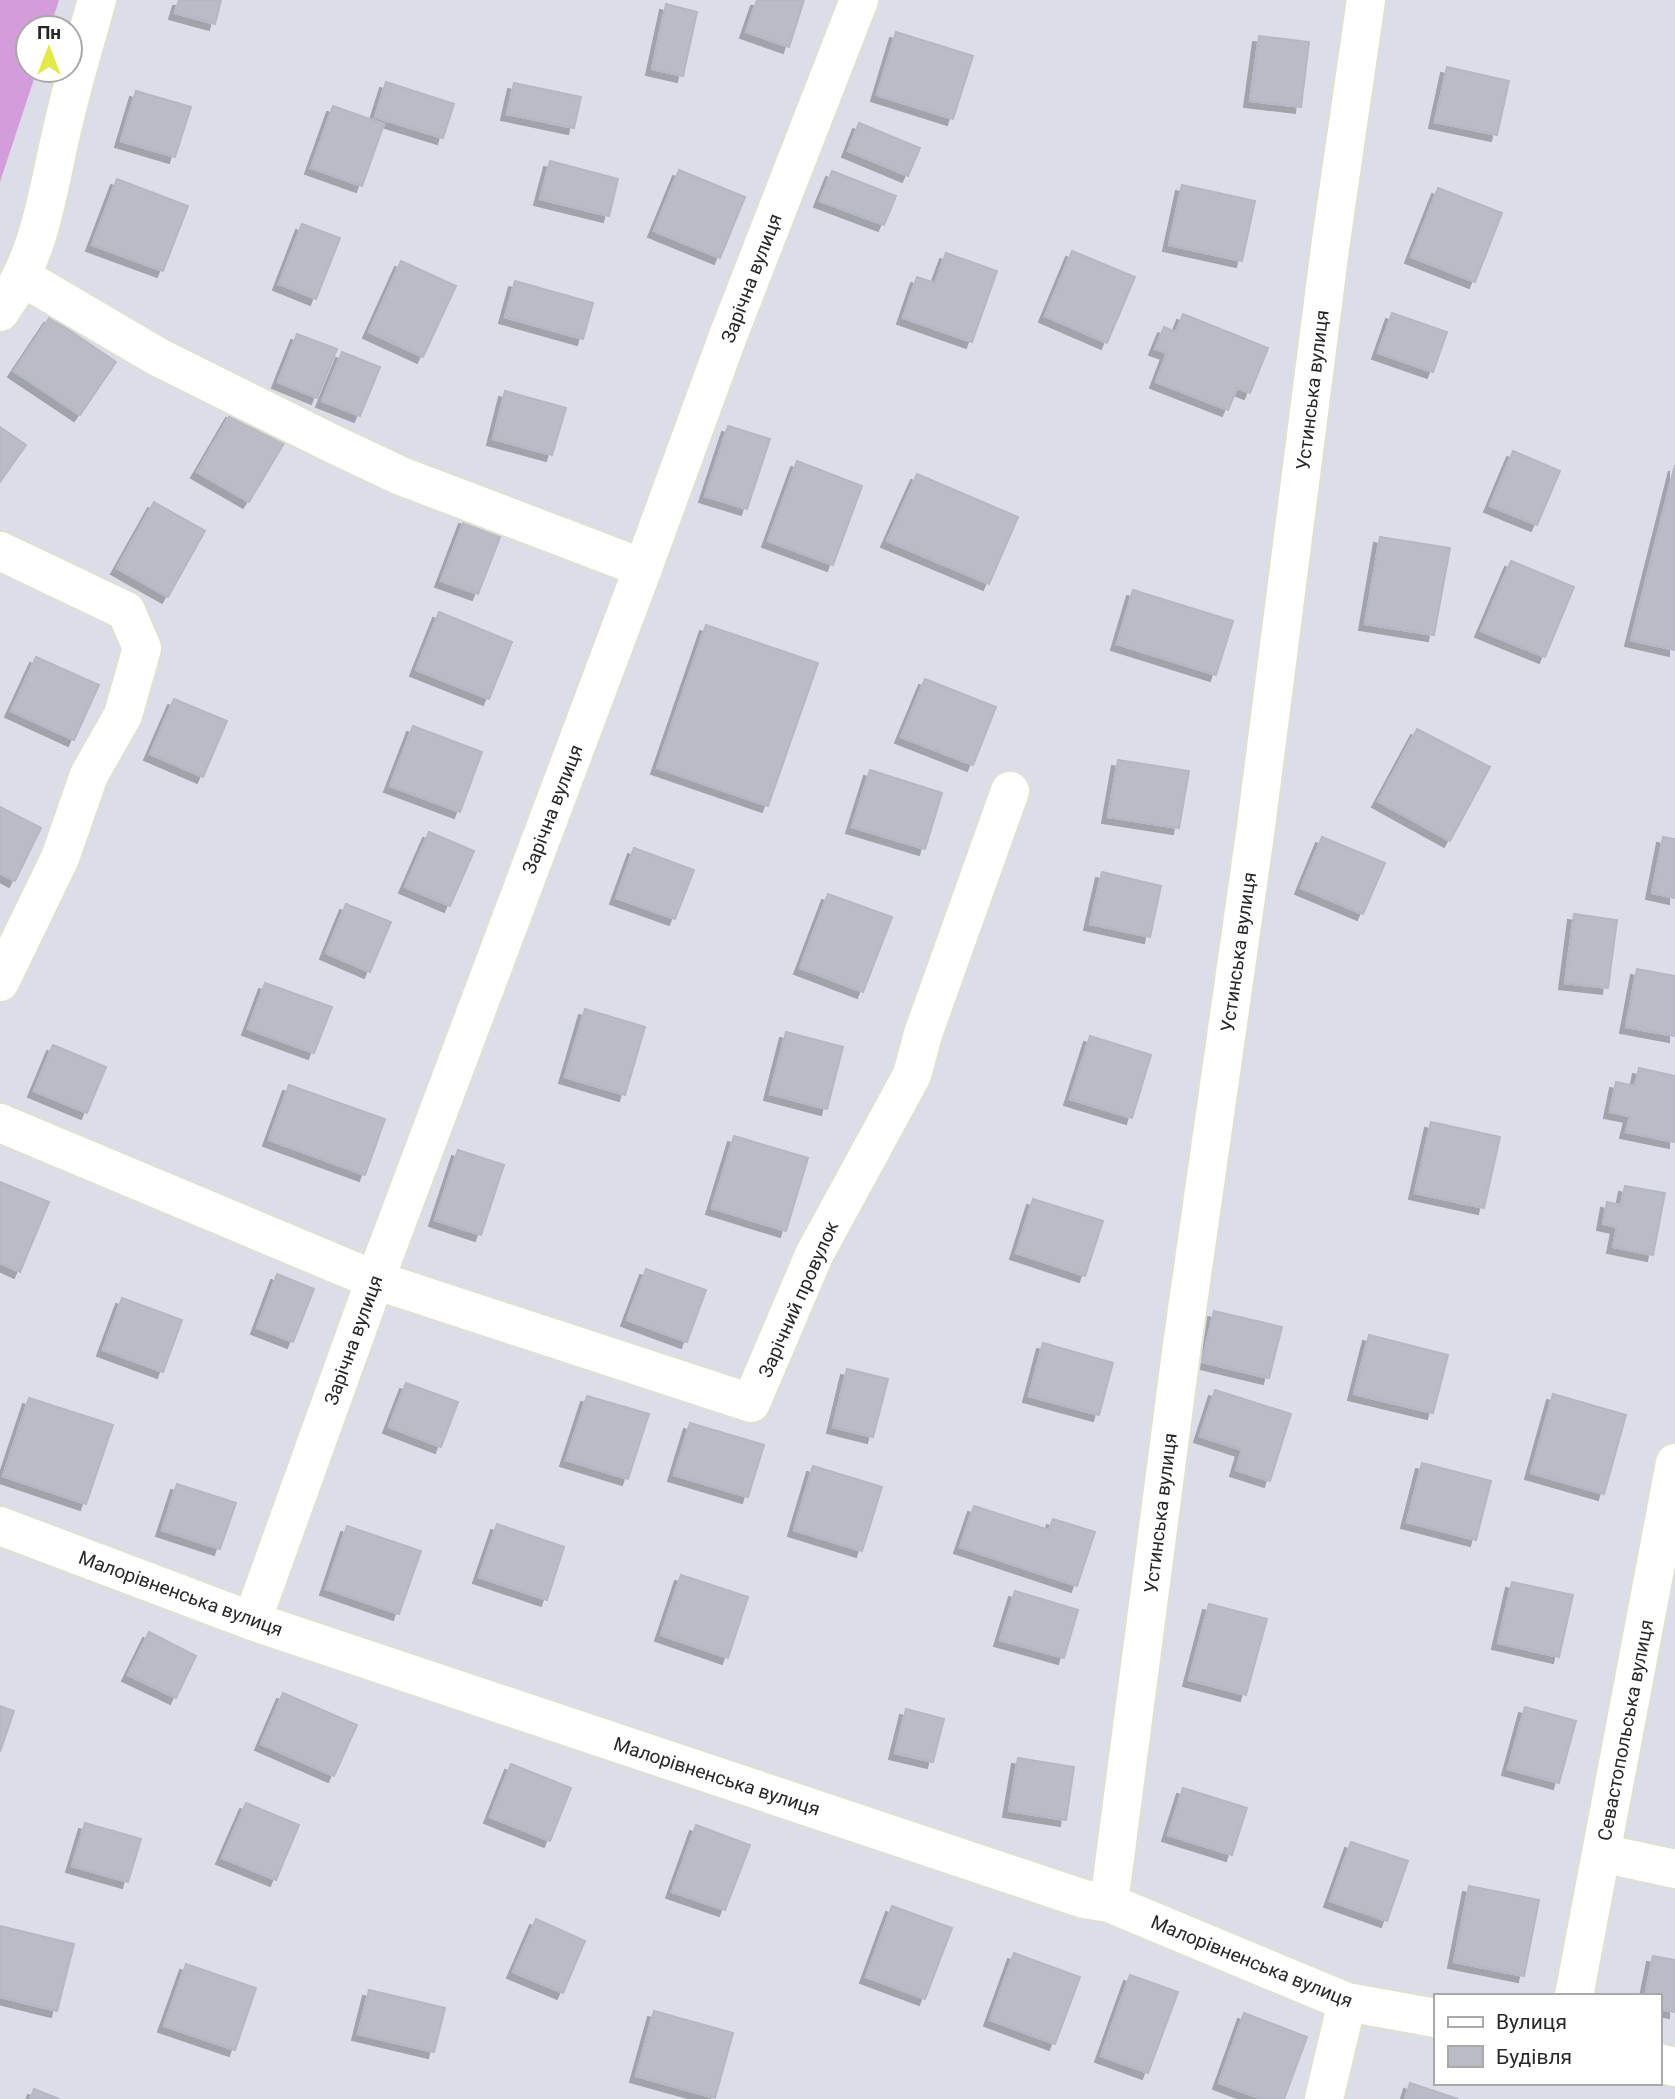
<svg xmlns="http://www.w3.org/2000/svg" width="1675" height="2099" viewBox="0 0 1675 2099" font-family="Roboto,sans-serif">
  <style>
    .grass { fill: #d49cdb }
    .building { fill: #bbbbc5; stroke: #b5b7c4; stroke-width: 2; filter: url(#shadow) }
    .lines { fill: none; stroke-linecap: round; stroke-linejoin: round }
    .minor-casing { stroke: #dfe0d0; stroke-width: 42 }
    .minor { stroke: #fff; stroke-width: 38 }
    .labels { text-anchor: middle; stroke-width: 6; stroke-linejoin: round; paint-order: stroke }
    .street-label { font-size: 19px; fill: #282828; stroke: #fff }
  </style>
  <defs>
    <filter id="shadow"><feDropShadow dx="-6" dy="6" stdDeviation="0" flood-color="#0004"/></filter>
  </defs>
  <rect width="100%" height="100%" fill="#dbdee9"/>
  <path class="grass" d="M 0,0 L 59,0 L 50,28 L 28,28 L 28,70 L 37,70 L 0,182 Z"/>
  <path class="building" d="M 179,0 L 221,0 L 215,24 L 175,13 Z
    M 757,0 L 804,0 L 789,47 L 746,32 Z
    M 666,4 L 697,12 L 683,76 L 652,69 Z
    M 896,32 L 973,56 L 953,119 L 877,95 Z
    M 1259,36 L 1309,42 L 1301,107 L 1250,101 Z
    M 1447,67 L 1509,81 L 1497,135 L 1435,122 Z
    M 386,82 L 454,104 L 443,138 L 375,117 Z
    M 514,83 L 581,97 L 574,128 L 507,114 Z
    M 136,91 L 191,107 L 175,157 L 121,141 Z
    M 333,106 L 384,124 L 362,186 L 311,168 Z
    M 859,123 L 920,148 L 908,176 L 848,151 Z
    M 550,161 L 618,179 L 609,216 L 540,199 Z
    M 679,170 L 745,197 L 720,258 L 654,231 Z
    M 832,171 L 896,196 L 884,225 L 820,201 Z
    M 117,179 L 188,206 L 163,271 L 92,245 Z
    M 1182,185 L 1255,201 L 1242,261 L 1169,245 Z
    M 1438,188 L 1502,213 L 1475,282 L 1411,257 Z
    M 302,224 L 340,238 L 316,299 L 279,284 Z
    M 1072,251 L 1135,277 L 1107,343 L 1045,316 Z
    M 946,253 L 997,271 L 972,342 L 903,318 L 917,277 L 935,283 Z
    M 401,261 L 456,286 L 423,357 L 369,332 Z
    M 515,281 L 593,303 L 583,339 L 505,317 Z
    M 1392,313 L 1447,332 L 1433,372 L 1378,353 Z
    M 1183,314 L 1268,348 L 1250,393 L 1237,388 L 1228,410 L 1156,382 L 1167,353 L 1155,349 L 1164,327 L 1176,332 Z
    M 50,317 L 116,362 L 80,415 L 14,371 Z
    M 297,334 L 337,349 L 317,398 L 278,382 Z
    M 342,352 L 380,367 L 360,416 L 322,401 Z
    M 505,391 L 566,408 L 552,455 L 493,439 Z
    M 232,412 L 284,443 L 249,502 L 197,472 Z
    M 728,426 L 770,439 L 747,509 L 705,496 Z
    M 0,427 L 26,445 L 0,482 Z
    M 1513,451 L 1560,471 L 1537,525 L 1490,506 Z
    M 797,461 L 862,486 L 833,565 L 768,541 Z
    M 1675,465 L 1675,650 L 1631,640 Z
    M 917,474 L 1018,517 L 989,584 L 887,541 Z
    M 154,502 L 205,531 L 168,597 L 117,568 Z
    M 465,518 L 502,532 L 478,594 L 441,581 Z
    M 1380,537 L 1450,548 L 1434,635 L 1365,624 Z
    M 1511,561 L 1574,587 L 1545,657 L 1481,631 Z
    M 1133,590 L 1233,621 L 1216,675 L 1117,644 Z
    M 439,612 L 512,642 L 489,699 L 416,670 Z
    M 706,625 L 818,663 L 768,806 L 657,768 Z
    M 36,657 L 99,685 L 74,740 L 11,711 Z
    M 925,679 L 996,707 L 973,765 L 901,737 Z
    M 174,699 L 227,721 L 203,777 L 150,754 Z
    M 413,726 L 482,752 L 460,812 L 390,786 Z
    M 1417,729 L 1490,767 L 1450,841 L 1378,801 Z
    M 1118,760 L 1189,771 L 1179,828 L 1108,817 Z
    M 870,770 L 942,793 L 925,849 L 852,827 Z
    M 0,807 L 41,828 L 15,881 L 0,873 Z
    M 429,832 L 474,851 L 450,906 L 405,887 Z
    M 1322,837 L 1385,863 L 1363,914 L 1301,888 Z
    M 1663,837 L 1675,839 L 1675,898 L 1652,893 Z
    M 634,848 L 694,870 L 675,919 L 616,898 Z
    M 1102,872 L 1161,886 L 1150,937 L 1090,924 Z
    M 828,894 L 892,917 L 863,992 L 800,968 Z
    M 346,904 L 391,922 L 370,972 L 326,953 Z
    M 1574,914 L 1617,920 L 1608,988 L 1565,983 Z
    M 1637,969 L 1675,976 L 1675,1036 L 1626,1027 Z
    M 265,983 L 332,1007 L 314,1053 L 248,1029 Z
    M 585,1009 L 645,1027 L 625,1095 L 565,1077 Z
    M 786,1032 L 843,1047 L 827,1109 L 770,1094 Z
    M 1090,1036 L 1151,1055 L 1132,1118 L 1070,1099 Z
    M 53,1045 L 106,1067 L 87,1113 L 34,1091 Z
    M 1639,1068 L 1675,1076 L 1675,1142 L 1626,1132 L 1630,1116 L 1610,1112 L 1616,1082 L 1635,1086 Z
    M 289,1085 L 385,1119 L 365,1175 L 269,1140 Z
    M 1431,1122 L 1500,1137 L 1484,1208 L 1415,1193 Z
    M 734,1136 L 808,1158 L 786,1231 L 712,1208 Z
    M 458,1150 L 504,1165 L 481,1235 L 435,1220 Z
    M 0,1182 L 49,1202 L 20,1272 L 0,1263 Z
    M 1625,1186 L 1665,1193 L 1653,1255 L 1613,1247 L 1617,1227 L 1603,1224 L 1607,1202 L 1621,1205 Z
    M 1033,1199 L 1103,1221 L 1085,1276 L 1016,1253 Z
    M 646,1269 L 706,1290 L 687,1342 L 627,1320 Z
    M 277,1274 L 314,1289 L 293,1342 L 257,1328 Z
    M 122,1298 L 182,1320 L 163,1372 L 103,1350 Z
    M 1214,1311 L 1282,1327 L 1269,1378 L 1202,1362 Z
    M 1369,1335 L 1448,1355 L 1433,1413 L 1354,1394 Z
    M 1043,1343 L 1113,1363 L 1099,1415 L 1029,1396 Z
    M 847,1369 L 888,1379 L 873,1437 L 833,1427 Z
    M 406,1383 L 458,1402 L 441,1447 L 389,1427 Z
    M 1215,1390 L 1291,1414 L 1270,1481 L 1236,1470 L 1242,1450 L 1200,1436 Z
    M 1553,1394 L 1626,1415 L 1604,1494 L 1531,1473 Z
    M 587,1396 L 649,1414 L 628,1479 L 566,1460 Z
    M 29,1398 L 113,1425 L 86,1504 L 3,1476 Z
    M 690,1423 L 764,1445 L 748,1497 L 674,1475 Z
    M 1422,1463 L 1491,1481 L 1476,1540 L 1407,1522 Z
    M 813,1466 L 882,1487 L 862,1551 L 794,1530 Z
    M 177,1484 L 236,1503 L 220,1549 L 162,1530 Z
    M 974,1506 L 1049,1530 L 1053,1519 L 1095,1532 L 1077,1586 L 960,1547 Z
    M 497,1524 L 564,1547 L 547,1600 L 479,1577 Z
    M 347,1526 L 421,1551 L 399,1614 L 326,1589 Z
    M 681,1575 L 748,1597 L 728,1658 L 661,1635 Z
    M 1512,1582 L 1573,1595 L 1559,1657 L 1498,1643 Z
    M 1015,1591 L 1078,1610 L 1064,1658 L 1000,1640 Z
    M 1209,1604 L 1267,1619 L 1246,1695 L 1189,1680 Z
    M 149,1632 L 196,1656 L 176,1698 L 128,1675 Z
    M 283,1693 L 357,1725 L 334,1776 L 261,1744 Z
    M 0,1706 L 14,1711 L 0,1752 Z
    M 1525,1707 L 1576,1721 L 1559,1783 L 1508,1769 Z
    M 906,1709 L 944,1719 L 933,1762 L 895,1753 Z
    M 1018,1758 L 1074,1767 L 1066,1820 L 1009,1811 Z
    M 511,1764 L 571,1788 L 550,1841 L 490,1817 Z
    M 1183,1788 L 1247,1808 L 1232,1855 L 1168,1835 Z
    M 246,1803 L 299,1825 L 276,1880 L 222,1858 Z
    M 85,1823 L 141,1839 L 128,1882 L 72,1866 Z
    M 696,1825 L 750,1845 L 725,1910 L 672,1892 Z
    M 1351,1842 L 1408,1861 L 1387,1921 L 1330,1901 Z
    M 1469,1886 L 1539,1900 L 1524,1976 L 1454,1962 Z
    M 892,1906 L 952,1928 L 925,1999 L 866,1977 Z
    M 536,1919 L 585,1941 L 563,1993 L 513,1972 Z
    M 0,1926 L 74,1944 L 57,2011 L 0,1997 Z
    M 1014,1953 L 1080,1977 L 1055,2044 L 990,2020 Z
    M 1653,1956 L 1675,1960 L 1675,2012 L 1659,2009 L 1659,1996 L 1645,1996 Z
    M 186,1964 L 256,1988 L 235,2050 L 164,2026 Z
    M 1130,1975 L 1178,1992 L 1148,2073 L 1101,2056 Z
    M 369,1990 L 445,2008 L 434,2052 L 358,2034 Z
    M 654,2011 L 733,2033 L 715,2098 L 636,2076 Z
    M 1244,2013 L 1307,2037 L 1284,2099 L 1261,2099 L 1219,2083 Z
    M 1410,2083 L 1458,2099 L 1405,2099 Z
    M 34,2089 L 59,2099 L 30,2099 Z"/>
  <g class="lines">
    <g class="minor-casing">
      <path id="minor" d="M 22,277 L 158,357 L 335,445 L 401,476 L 643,568
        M 0,312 C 45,249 48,181 67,109 C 76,72 87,36 97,0
        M 0,551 L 126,611 L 142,648 L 123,715 L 89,775 L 60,858 L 0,982
        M 0,1123 L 375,1280 L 751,1403 L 814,1255 L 912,1075 L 923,1034 L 1010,791
        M 0,1526 L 252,1621 L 1084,1899 L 1109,1903 L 1347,2002 L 1435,2018
        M 252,1621 L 375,1280 L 643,568 L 728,336 L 859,0
        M 1601,1853 L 1675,1869
        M 1109,1903 L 1182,1345 L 1255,834 L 1330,248 L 1366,0
        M 1574,1996 L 1675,1463
        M 1659,2063 L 1675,2067
        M 1324,2099 L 1347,2002"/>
    </g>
    <use href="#minor" class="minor"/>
  </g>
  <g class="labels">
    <g class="street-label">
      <text transform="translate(751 278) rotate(-69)" y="7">Зарічна вулиця</text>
      <text transform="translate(1312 390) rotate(-83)" y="7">Устинська вулиця</text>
      <text transform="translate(552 809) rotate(-69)" y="7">Зарічна вулиця</text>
      <text transform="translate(1238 952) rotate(-82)" y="7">Устинська вулиця</text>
      <text transform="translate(798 1299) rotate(-66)" y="7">Зарічний провулок</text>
      <text transform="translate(353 1340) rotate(-70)" y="7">Зарічна вулиця</text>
      <text transform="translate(1160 1513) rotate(-83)" y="7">Устинська вулиця</text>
      <text transform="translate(181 1593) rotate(20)" y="7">Малорівненська вулиця</text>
      <text transform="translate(1625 1730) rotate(-79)" y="7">Севастопольська вулиця</text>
      <text transform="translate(717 1776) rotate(18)" y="7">Малорівненська вулиця</text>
      <text transform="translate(1252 1961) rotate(22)" y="7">Малорівненська вулиця</text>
    </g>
  </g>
  <rect x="1434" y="1994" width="228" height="91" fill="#ffffff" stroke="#a9a9a9" stroke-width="2"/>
  <rect x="1448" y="2017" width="35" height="10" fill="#ffffff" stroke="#a9a9a9" stroke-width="2"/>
  <text x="1496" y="2029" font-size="21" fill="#282828">Вулиця</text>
  <rect x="1448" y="2046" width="35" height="21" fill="#bbbbc5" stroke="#a9a9a9" stroke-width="2"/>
  <text x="1496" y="2064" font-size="21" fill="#282828">Будівля</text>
  <g transform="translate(49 49)"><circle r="33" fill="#ffffff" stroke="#a9a9a9" stroke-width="2"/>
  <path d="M0-5L12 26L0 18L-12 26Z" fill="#e2e948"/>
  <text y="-10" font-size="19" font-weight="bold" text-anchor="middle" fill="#282828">Пн</text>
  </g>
</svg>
